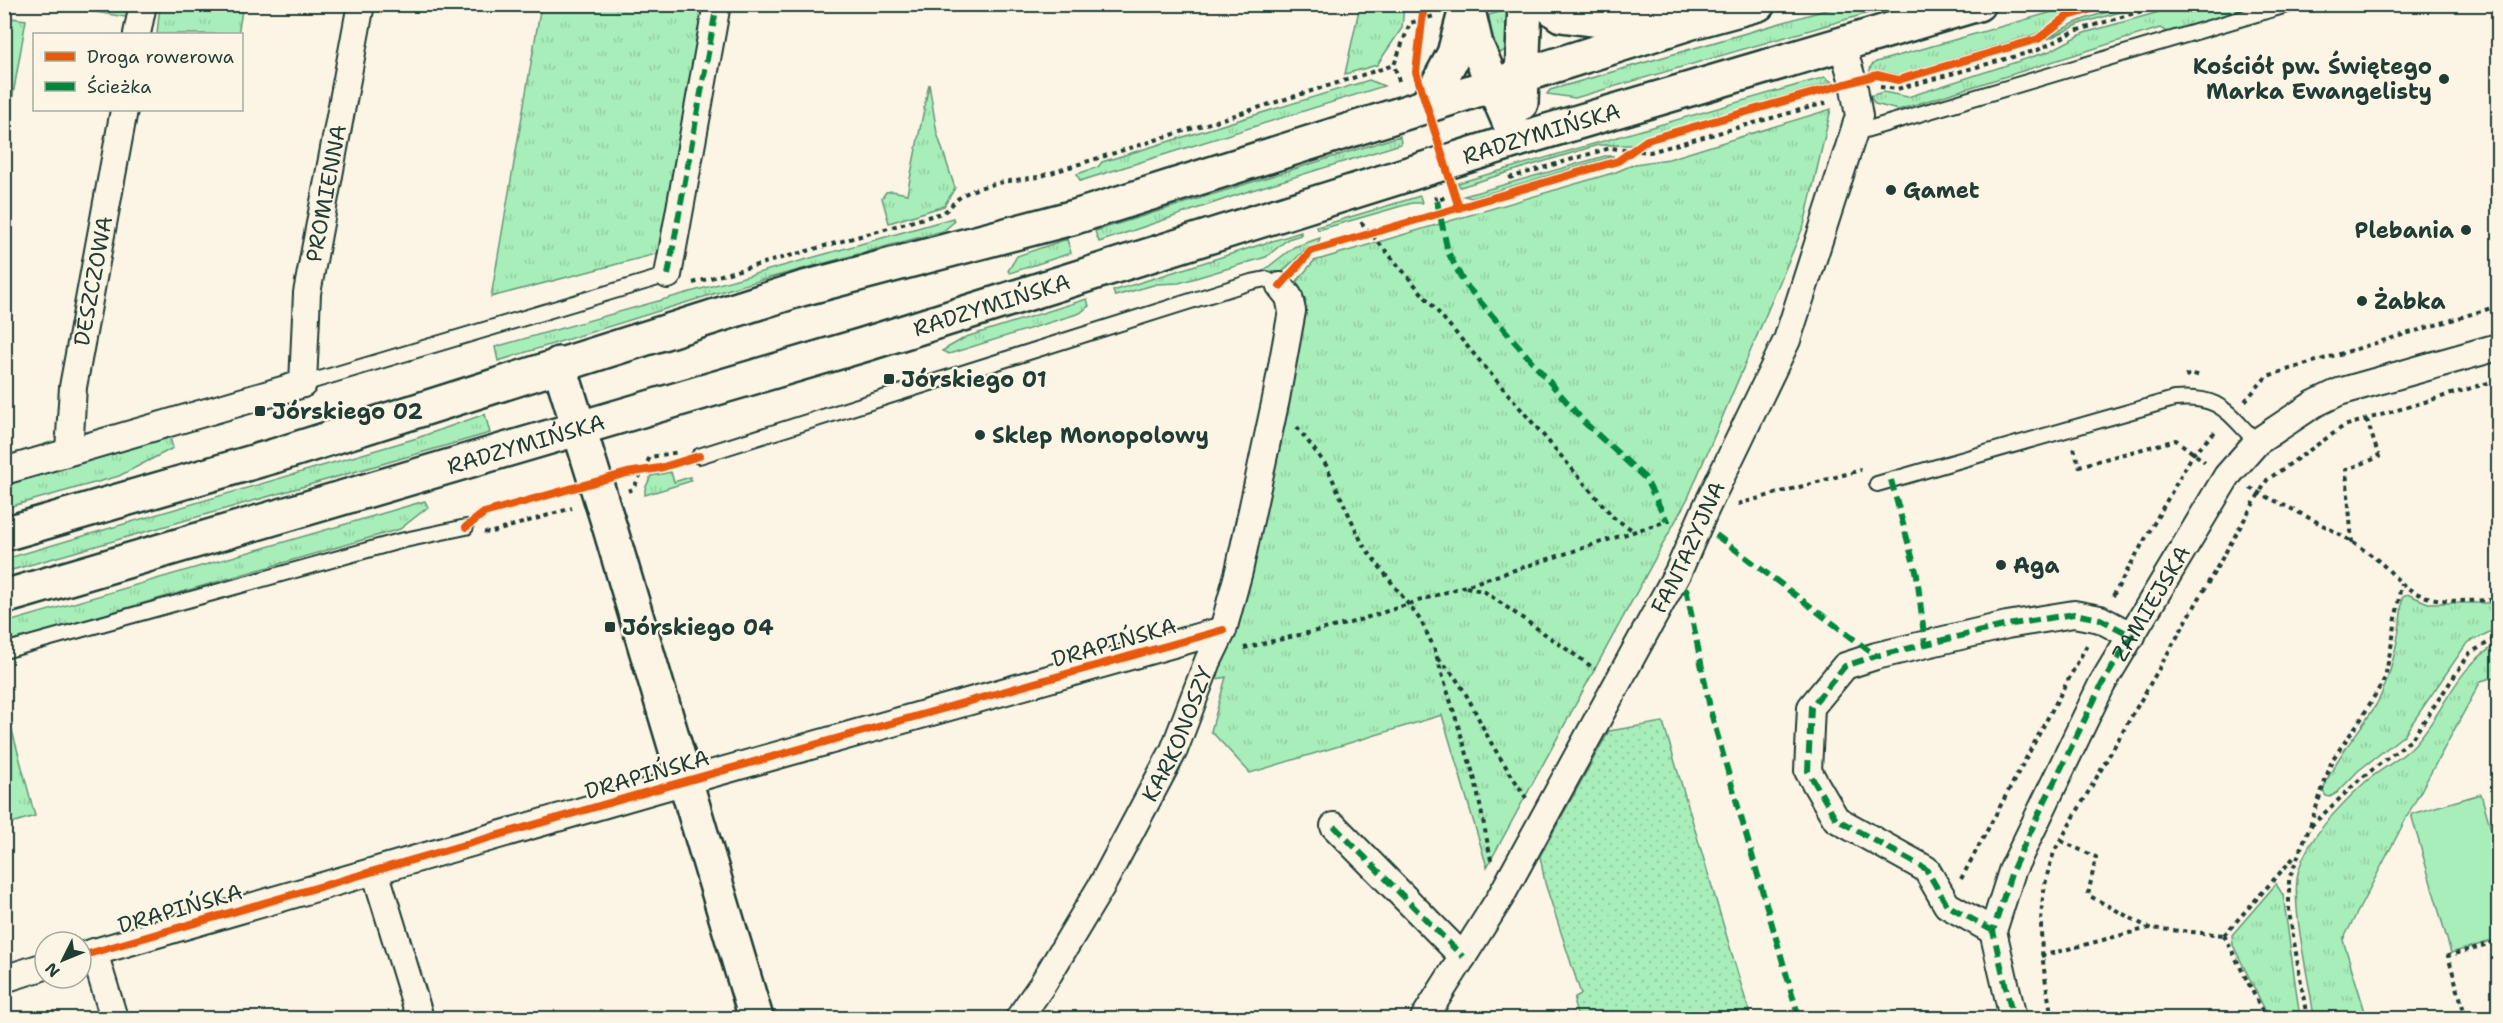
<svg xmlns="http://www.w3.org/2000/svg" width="2503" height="1023" viewBox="0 0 2503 1023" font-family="'Shantell Sans',sans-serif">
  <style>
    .grass { fill: url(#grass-tufts); stroke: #649677; stroke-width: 1.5 }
    .garden { fill: url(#garden-dots); stroke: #649677; stroke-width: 1.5 }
    .pitch { fill: #a8eeba; stroke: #649677; stroke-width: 1.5 }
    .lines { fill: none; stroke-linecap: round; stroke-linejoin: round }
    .service-casing { stroke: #1f3d34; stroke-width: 18 }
    .minor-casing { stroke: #1f3d34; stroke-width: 30 }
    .tertiary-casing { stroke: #1f3d34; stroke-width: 38 }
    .secondary-casing { stroke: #1f3d34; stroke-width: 38 }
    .path { stroke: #1f3d34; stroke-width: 4; stroke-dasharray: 4.5 4.5; stroke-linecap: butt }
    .service { stroke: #fcf5e5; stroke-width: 14 }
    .minor { stroke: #fcf5e5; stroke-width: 26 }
    .tertiary { stroke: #fcf5e5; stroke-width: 33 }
    .secondary { stroke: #fcf5e5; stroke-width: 33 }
    .quiet { stroke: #00873e; stroke-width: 6; stroke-dasharray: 12 6; stroke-linecap: butt }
    .cycleway-casing { stroke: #fcf5e5; stroke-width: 11 }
    .cycleway { stroke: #e8590c; stroke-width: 8 }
    .poi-dot { fill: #1f3d34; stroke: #fcf5e5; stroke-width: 2 }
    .labels { text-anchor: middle; stroke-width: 5; stroke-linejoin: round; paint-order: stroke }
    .poi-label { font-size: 22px; font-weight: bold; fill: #1f3d34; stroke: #fcf5e5; text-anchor: start }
    .street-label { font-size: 22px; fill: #1f3d34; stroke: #fcf5e5 }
  </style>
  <defs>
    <pattern id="grass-tufts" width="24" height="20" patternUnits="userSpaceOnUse" patternTransform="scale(1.5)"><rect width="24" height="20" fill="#a8eeba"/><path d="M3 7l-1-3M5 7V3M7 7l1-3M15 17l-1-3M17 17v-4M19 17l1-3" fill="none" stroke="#90cda0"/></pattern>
    <pattern id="garden-dots" width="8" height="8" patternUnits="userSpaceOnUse" patternTransform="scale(1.5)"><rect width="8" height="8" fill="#a8eeba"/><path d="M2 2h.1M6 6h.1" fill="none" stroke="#90cda0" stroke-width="1.8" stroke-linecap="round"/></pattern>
  </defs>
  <rect width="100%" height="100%" fill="#fcf5e5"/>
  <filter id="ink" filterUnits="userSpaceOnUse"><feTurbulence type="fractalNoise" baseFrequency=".0167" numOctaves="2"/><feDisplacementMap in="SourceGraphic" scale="12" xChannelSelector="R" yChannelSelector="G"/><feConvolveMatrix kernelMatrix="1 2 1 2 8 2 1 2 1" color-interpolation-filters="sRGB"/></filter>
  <g filter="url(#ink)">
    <path class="grass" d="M 1846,4 L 1896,5 L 1575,98 L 1547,94 L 1550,90 Z
      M 2135,4 L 2145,5 L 2082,23 L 2048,39 C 2073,19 2104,13 2135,4 Z
      M 53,5 L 133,5 L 131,18 Z
      M 160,5 L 243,5 L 238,34 L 157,34 Z
      M 541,5 L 708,5 L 660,253 L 491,297 Z
      M 1360,5 L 1404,5 L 1402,28 L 1377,65 L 1345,74 Z
      M 2077,5 L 2099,5 L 2064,15 L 2036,34 L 1899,75 L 1879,71 L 1869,74 L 1871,66 L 1876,62 Z
      M 2184,5 L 2270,5 L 2171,34 L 2160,28 L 1898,110 L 1875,104 L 1870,96 L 1883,92 L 1908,97 L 2050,51 L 2084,33 Z
      M 1509,9 L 1508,48 L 1499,54 L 1491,39 L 1489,15 Z
      M 4,17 L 26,20 L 7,130 L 4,129 Z
      M 1825,77 L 1832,82 L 1641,139 L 1632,145 L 1598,145 L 1460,187 L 1458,183 Z
      M 1369,80 L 1384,86 L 1080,181 L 1077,174 L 1098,167 L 1102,162 Z
      M 929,84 L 937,133 L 955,188 L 944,206 L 889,223 L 882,198 L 886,192 L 892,191 L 907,194 Z
      M 1831,109 L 1804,225 L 1688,498 L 1487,867 L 1442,715 L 1250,773 L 1211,731 L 1226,677 L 1217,679 L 1306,301 L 1297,281 L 1314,261 L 1616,172 L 1635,164 L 1669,159 Z
      M 1400,136 L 1401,144 L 1249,191 L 1099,242 L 1095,231 Z
      M 1605,156 L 1614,156 L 1472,198 L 1464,196 Z
      M 1420,196 L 1422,203 L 1412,203 L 1318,230 L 1317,227 Z
      M 953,218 L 954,222 L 943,231 L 736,287 L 498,361 L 495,347 Z
      M 1301,232 L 1301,235 L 1288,239 L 1266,257 L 1179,283 L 1157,284 L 1115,296 L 1113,291 Z
      M 1320,238 L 1318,244 L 1307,248 L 1282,272 L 1263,271 L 1294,247 Z
      M 1067,239 L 1071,253 L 1010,273 L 1008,271 L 1017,256 Z
      M 1087,299 L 1089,306 L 1080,313 L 949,354 L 942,351 L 966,337 Z
      M 485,414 L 490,433 L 5,572 L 5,559 L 417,438 Z
      M 169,434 L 173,448 L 119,476 L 5,508 L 5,481 Z
      M 671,472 L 674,482 L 690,477 L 691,481 L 645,495 L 645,489 L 651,476 Z
      M 425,501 L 428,507 L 400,529 L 5,643 L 5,623 Z
      M 2407,594 L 2428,603 L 2498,603 L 2498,628 L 2467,643 L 2404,735 L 2358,771 L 2337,793 L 2330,797 L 2326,796 L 2323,791 C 2334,758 2358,734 2376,705 C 2392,677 2401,630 2402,598 Z
      M 2498,644 L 2498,676 L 2481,681 L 2411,809 L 2343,940 L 2367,1018 L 2314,1018 C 2310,981 2289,903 2299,869 C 2308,838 2338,808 2361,786 C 2377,770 2400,761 2415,744 C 2446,710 2455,667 2498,644 Z
      M 5,704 L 35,816 L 5,825 L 4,825 Z
      M 2276,884 L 2283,895 L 2300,1018 L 2269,1018 L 2233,945 L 2232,935 Z"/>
    <path class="garden" d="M 1663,722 L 1751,1018 L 1578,1018 L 1574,1004 L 1575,997 L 1581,994 L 1545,883 L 1540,856 L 1609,731 Z"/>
    <path class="pitch" d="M 2481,794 L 2498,854 L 2498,939 L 2451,953 L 2411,814 Z"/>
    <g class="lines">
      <g class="service-casing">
        <path id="service" d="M 1855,133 L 2290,4
          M 303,384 L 668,275
          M 699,456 L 1251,282 L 1266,279 L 1280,286
          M 1877,484 L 2174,399 C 2221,395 2226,412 2257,442
          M 4,651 L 400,541 L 466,527"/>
      </g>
      <g class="minor-casing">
        <g id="minor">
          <path d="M 137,34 L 143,4"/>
          <path d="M 668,275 L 717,4"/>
          <path id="s1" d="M 69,451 L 73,387 L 124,110"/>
          <path id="s2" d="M 4,471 L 303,384 L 307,293 L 361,4"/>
          <path d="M 1334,826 L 1463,957"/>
          <path d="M 375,871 L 420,1018"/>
          <path d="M 1993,931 L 1947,905 L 1926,869 L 1836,819 L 1808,771 L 1811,707 L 1845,666 L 1876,656 L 2007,625 L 2074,614 L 2100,619 L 2132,636"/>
          <path d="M 94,952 L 114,1018"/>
          <path d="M 81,956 L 654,790 L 1223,630"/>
          <path d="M 4,979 L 45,966"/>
          <path id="s3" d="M 1019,1018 L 1042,985 L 1102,885 L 1174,750 L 1208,661 L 1223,630 L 1239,571 L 1276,399 L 1292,311 L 1289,297 L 1280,286"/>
          <path id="s4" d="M 1424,1018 L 1500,898 L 1678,572 L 1706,508 L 1787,340 L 1859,116 L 1853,82 L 1842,44"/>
          <path id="s5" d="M 2013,1018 L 1993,931 L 2012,871 L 2102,684 L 2227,476 L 2257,442 L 2314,404 L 2339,392 L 2498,347"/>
        </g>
      </g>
      <g class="tertiary-casing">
        <path id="tertiary" d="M 1547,4 L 1561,15 L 1599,20 L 1685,22
          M 1467,6 L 1476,45 L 1517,140
          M 1521,103 L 1525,4
          M 1427,105 L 1454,54 L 1466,9
          M 559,364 L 609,525 L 756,1018"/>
      </g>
      <g class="secondary-casing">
        <g id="secondary">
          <path d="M 4,534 L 274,456 L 801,289 L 1075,217 L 1692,22 L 1758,4"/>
          <path id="s6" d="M 4,597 L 863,345 L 1517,140 L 1978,4"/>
        </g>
      </g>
      <path class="path" d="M 1399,81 L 1394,65 L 1410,23 L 1434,16
        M 1880,87 L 1897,89 L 2038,50 L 2075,31 L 2165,4
        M 1509,178 L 1610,148 L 1650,152 L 1829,102
        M 1435,196 L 1437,201 L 1447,196
        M 1361,222 L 1614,518 L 1634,531
        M 693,283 L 942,213 C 950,209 952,203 959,198 C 976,184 1016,180 1038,177 L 1394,65
        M 2185,376 L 2193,374 L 2201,376
        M 2245,401 L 2267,376 L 2498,306
        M 1297,427 L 1326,465 L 1363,545 L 1421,621 L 1434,648 L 1475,780 L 1491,860
        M 2074,448 L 2079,466 L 2176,440 L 2205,462
        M 2250,488 C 2292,510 2337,529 2375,558 C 2391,570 2401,588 2421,595 C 2445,604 2473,600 2498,600
        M 628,491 L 633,489 L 650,457 L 679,452
        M 1738,504 L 1861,470
        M 484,532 L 489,533 L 572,508
        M 2352,543 L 2346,470 L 2379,457 L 2367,420
        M 1466,587 L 1485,592 L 1595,669
        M 2113,596 L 2193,454 L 2217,430
        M 1244,648 L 1350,623 L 1673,519
        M 1438,658 C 1465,685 1472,707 1489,739 C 1500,759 1514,778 1526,798
        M 2310,826 L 2332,760 L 2361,719 L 2385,678 L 2394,632 L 2401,583
        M 2061,841 L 2096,857 L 2088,895 L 2149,928 L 2224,935
        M 1961,879 L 2087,645
        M 2224,935 L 2296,855
        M 2224,935 L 2266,1018
        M 2041,956 L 2149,928
        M 2052,1018 C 2041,958 2033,909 2055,850 L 2267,480 L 2344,426 L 2498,380
        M 2307,1018 L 2289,912 L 2289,879 L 2309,828 L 2359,780 L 2411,740 L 2470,653 L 2498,637
        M 2466,1018 L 2448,956 L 2498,941"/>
      <use href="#service" class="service"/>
      <use href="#minor" class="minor"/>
      <use href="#tertiary" class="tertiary"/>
      <use href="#secondary" class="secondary"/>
      <path class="quiet" d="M 1437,201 L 1448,252 L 1464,283 L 1585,423 L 1645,478 L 1667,521
        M 668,275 L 717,4
        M 1891,480 L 1917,575 L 1925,644
        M 1716,535 L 1876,656
        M 1686,588 L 1711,713 L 1799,1018
        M 1334,826 L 1463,957
        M 1993,931 L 1947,905 L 1926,869 L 1836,819 L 1808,771 L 1811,707 L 1845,666 L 1876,656 L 2007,625 L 2074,614 L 2100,619 L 2132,636 L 2102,684 L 2041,809 L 2012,871 L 1993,931 L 2013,1018"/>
      <g class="cycleway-casing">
        <path id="cycleway" d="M 1424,4 L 1416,72 L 1459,208
          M 1280,286 L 1311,251 L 1618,161 L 1647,140 L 1877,75 L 1898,80 L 2038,39 L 2068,16 L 2109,4
          M 466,527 L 484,513 L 627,473 L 660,468 L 699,456
          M 81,956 L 654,790 L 1223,630"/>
      </g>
      <use href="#cycleway" class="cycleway"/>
    </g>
  </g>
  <g class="poi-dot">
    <circle cx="2444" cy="79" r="6"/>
    <circle cx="1891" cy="190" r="6"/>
    <circle cx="2466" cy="230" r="6"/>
    <circle cx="2362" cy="301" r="6"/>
    <rect x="883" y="373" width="12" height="12" rx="3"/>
    <rect x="254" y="405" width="12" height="12" rx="3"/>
    <circle cx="980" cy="435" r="6"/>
    <circle cx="2001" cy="565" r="6"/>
    <rect x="604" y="621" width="12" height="12" rx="3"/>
  </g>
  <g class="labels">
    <g class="poi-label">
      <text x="2432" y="74" text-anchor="end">Kościół pw. Świętego<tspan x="2432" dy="25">Marka Ewangelisty</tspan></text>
      <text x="1903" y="198">Gamet</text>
      <text x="2454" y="238" text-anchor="end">Plebania</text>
      <text x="2374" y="309">Żabka</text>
      <text x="901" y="387">Jórskiego 01</text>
      <text x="272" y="419">Jórskiego 02</text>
      <text x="992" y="443">Sklep Monopolowy</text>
      <text x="2013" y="573">Aga</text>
      <text x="622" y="635">Jórskiego 04</text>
    </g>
    <g class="street-label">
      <text dy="8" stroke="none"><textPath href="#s6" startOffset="1606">RADZYMIŃSKA</textPath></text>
      <text dy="8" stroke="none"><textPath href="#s2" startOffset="504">PROMIENNA</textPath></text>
      <text dy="8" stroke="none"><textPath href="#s1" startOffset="172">DESZCZOWA</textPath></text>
      <text dy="8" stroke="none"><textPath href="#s6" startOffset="1030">RADZYMIŃSKA</textPath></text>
      <text dy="8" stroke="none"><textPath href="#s6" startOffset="544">RADZYMIŃSKA</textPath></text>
      <text dy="8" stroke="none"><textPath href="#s4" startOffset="540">FANTAZYJNA</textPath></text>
      <text dy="8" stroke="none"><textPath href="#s5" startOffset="454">ZAMIEJSKA</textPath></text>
      <text transform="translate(1114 642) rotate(-16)" y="8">DRAPIŃSKA</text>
      <text dy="8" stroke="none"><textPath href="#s3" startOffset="326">KARKONOSZY</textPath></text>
      <text transform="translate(647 774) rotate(-16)" y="8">DRAPIŃSKA</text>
      <text transform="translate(180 908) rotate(-16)" y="8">DRAPIŃSKA</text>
    </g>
  </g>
  <rect width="2503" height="1023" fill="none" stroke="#fcf5e5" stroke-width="24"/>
  <rect x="12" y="12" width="2479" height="999" fill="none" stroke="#1f3d34" stroke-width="2" filter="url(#ink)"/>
  <rect x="33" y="33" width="210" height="78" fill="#fcf5e5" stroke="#a4ab9e" stroke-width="1.5"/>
  <rect x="45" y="52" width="30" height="9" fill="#e8590c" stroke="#a4ab9e" stroke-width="1.5"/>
  <text x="87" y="63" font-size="18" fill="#1f3d34">Droga rowerowa</text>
  <rect x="45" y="82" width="30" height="9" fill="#00873e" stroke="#a4ab9e" stroke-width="1.5"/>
  <text x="87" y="93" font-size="18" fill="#1f3d34">Ścieżka</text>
  <g transform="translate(63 960) rotate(227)"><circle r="28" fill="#fcf5e5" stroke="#a4ab9e" stroke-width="1.5"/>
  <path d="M0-4.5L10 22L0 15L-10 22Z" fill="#1f3d34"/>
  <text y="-9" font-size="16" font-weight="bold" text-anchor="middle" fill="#1f3d34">N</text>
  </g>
</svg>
